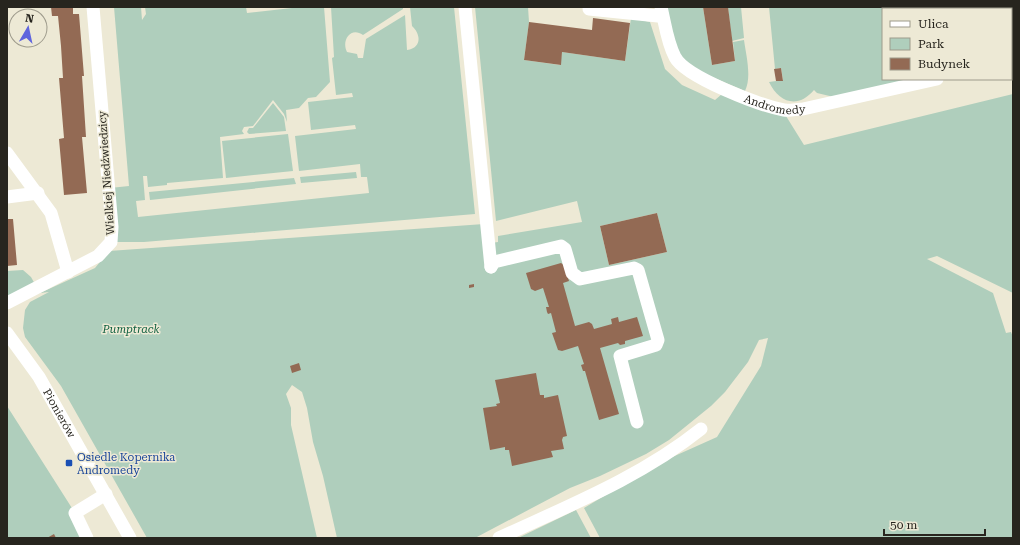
<svg xmlns="http://www.w3.org/2000/svg" width="1020" height="545" viewBox="0 0 1020 545" font-family="'Roboto Serif',serif">
  <style>
    .green { fill: #afcebc; fill-rule: evenodd }
    .building { fill: #936a54 }
    .lines { fill: none; stroke-linecap: round; stroke-linejoin: round }
    .minor { stroke: #fff; stroke-width: 13 }
    .transit-dot { fill: #1a4fb4; stroke: #ede9d5; stroke-width: 1.5 }
    .labels { text-anchor: middle; stroke-width: 3; stroke-linejoin: round; paint-order: stroke }
    .street-label { font-size: 11px; fill: #27251e; stroke: #ede9d5 }
    .park-label { font-size: 11px; font-style: italic; fill: #106140; stroke: #ede9d5 }
    .transit-label { font-size: 11px; fill: #164399; stroke: #ede9d5; text-anchor: start }
  </style>
  <rect width="100%" height="100%" fill="#ede9d5"/>
  <path class="green" d="M 114,7 L 141,7 L 142,20 L 146,14 L 145,7 L 246,7 L 247,13 L 301,7 L 324,7 L 330,82 L 316,97 L 308,98 L 299,108 L 286,110 L 287,122 L 284,114 L 273,100 L 253,126 L 244,127 L 242,131 L 244,134 L 220,137 L 223,178 L 167,183 L 167,185 L 148,187 L 147,176 L 143,176 L 145,200 L 136,201 L 138,217 L 369,193 L 367,177 L 361,177 L 360,164 L 299,171 L 295,136 L 356,129 L 355,125 L 311,130 L 308,102 L 353,97 L 352,93 L 336,95 L 332,58 L 334,57 L 331,7 L 403,7 L 403,9 L 363,35 C 351,26 341,40 347,52 L 357,54 L 358,58 L 363,58 L 366,39 L 405,15 L 407,50 C 422,48 421,34 412,26 L 410,7 L 454,7 L 475,214 L 144,242 L 111,242 L 110,188 L 129,186 Z
    M 475,7 L 528,7 L 529,22 L 524,60 L 560,65 L 562,52 L 625,61 L 631,18 L 650,22 L 665,69 L 682,85 L 715,100 L 722,94 L 786,116 L 804,145 L 1013,94 L 1013,293 L 937,256 L 927,259 L 993,293 L 1006,333 L 1011,332 L 1013,337 L 1013,538 L 600,538 L 584,508 L 659,463 L 717,437 L 761,366 L 768,338 L 759,340 L 748,362 L 725,392 L 711,406 L 669,440 L 646,454 L 600,476 L 570,488 L 475,538 L 337,538 L 323,476 L 313,442 L 307,408 L 302,392 L 292,385 L 286,394 L 291,408 L 291,425 L 317,538 L 147,538 L 61,386 L 25,337 L 23,328 L 25,310 L 30,302 L 49,292 L 40,293 L 7,306 L 7,271 L 23,270 L 31,277 L 40,293 L 95,268 L 109,251 L 484,224 L 485,244 L 498,242 L 498,236 L 582,222 L 577,201 L 496,221 ZM 657,213 L 667,252 L 609,265 L 600,226 Z
    M 663,7 L 703,7 L 712,65 L 735,61 L 733,42 L 744,40 C 746,55 752,77 745,91 L 698,71 L 678,58 Z
    M 741,7 L 744,38 L 732,41 L 728,8 Z
    M 769,7 L 901,7 L 901,9 L 883,9 L 883,79 L 910,79 L 838,98 L 817,93 L 814,90 C 798,109 779,103 769,82 L 783,80 L 781,68 L 775,69 Z
    M 273,103 L 284,117 L 286,131 L 249,134 L 247,132 L 249,128 L 253,128 Z
    M 288,134 L 293,171 L 226,178 L 222,141 Z
    M 356,172 L 357,178 L 301,183 L 300,177 Z
    M 294,178 L 296,184 L 150,200 L 149,192 Z
    M 7,406 L 91,538 L 7,538 Z
    M 576,510 L 591,538 L 518,538 Z"/>
  <path class="building" d="M 51,7 L 73,7 L 73,14 L 79,14 L 84,76 L 82,76 L 86,137 L 82,137 L 87,193 L 64,195 L 59,139 L 64,138 L 59,78 L 63,78 L 61,46 L 58,16 L 52,16 Z
    M 703,7 L 728,7 L 735,61 L 712,65 Z
    M 593,18 L 630,23 L 625,61 L 562,52 L 561,65 L 524,60 L 529,22 L 592,30 Z
    M 781,68 L 783,81 L 776,81 L 774,69 Z
    M 657,213 L 667,252 L 609,265 L 600,226 Z
    M 7,219 L 13,219 L 17,265 L 7,266 Z
    M 561,263 L 564,265 L 569,281 L 563,283 L 575,326 L 589,322 L 592,324 L 594,329 L 612,324 L 611,319 L 618,317 L 619,322 L 637,317 L 643,336 L 625,341 L 625,344 L 620,345 L 618,343 L 600,348 L 619,414 L 599,420 L 585,371 L 583,371 L 581,365 L 584,364 L 578,346 L 562,351 L 558,350 L 552,333 L 556,332 L 551,313 L 548,314 L 547,312 L 546,307 L 549,307 L 543,288 L 535,291 L 531,289 L 526,273 Z
    M 474,284 L 474,287 L 469,288 L 469,285 Z
    M 299,363 L 301,370 L 292,373 L 290,366 Z
    M 536,373 L 540,395 L 544,395 L 544,398 L 558,395 L 567,436 L 563,437 L 562,440 L 564,449 L 551,451 L 553,457 L 512,466 L 509,450 L 505,450 L 505,447 L 490,450 L 483,408 L 497,406 L 496,404 L 500,403 L 495,380 Z
    M 54,534 L 56,538 L 47,538 Z"/>
  <g class="lines">
    <g class="minor">
      <path d="M 465,7 L 491,267"/>
      <path id="s1" d="M 661,7 C 665,23 667,42 675,57 C 685,77 761,106 784,110 C 790,111 797,109 803,109 L 937,79"/>
      <path d="M 589,9 L 658,16"/>
      <path d="M 1011,63 L 1013,62"/>
      <path d="M 7,153 L 51,213 L 68,272"/>
      <path d="M 7,197 L 38,193"/>
      <path d="M 491,267 L 494,262 L 561,246 L 565,249 L 572,273 L 580,279 L 634,268 L 638,270 L 658,340 L 656,345 L 620,356 L 637,422"/>
      <path d="M 7,303 L 98,256 L 111,242 L 112,227 L 93,7"/>
      <path id="s2" d="M 7,333 L 39,377 L 130,538"/>
      <path d="M 87,538 L 75,513 L 106,494"/>
      <path d="M 499,538 C 568,506 641,477 701,429"/>
    </g>
  </g>
  <rect class="transit-dot" x="65" y="459" width="8" height="8" rx="2"/>
  <g class="labels">
    <g class="street-label">
      <text dy="4" stroke="none"><textPath href="#s1" startOffset="165">Andromedy</textPath></text>
      <text transform="translate(106 173) rotate(-94)" y="4">Wielkiej Niedźwiedzicy</text>
      <text dy="4" stroke="none"><textPath href="#s2" startOffset="96">Pionierów</textPath></text>
    </g>
    <g class="park-label">
      <text x="131" y="333">Pumptrack</text>
    </g>
    <g class="transit-label">
      <text x="77" y="461">Osiedle Kopernika<tspan x="77" dy="13">Andromedy</tspan></text>
    </g>
  </g>
  <rect width="1020" height="545" fill="none" stroke="#27251e" stroke-width="16"/>
  <rect x="882" y="8" width="130" height="72" fill="#ede9d5" stroke="#9e9b8c"/>
  <rect x="890" y="21" width="20" height="6" fill="#ffffff" stroke="#9e9b8c"/>
  <text x="918" y="28" font-size="12" fill="#27251e">Ulica</text>
  <rect x="890" y="38" width="20" height="12" fill="#afcebc" stroke="#9e9b8c"/>
  <text x="918" y="48" font-size="12" fill="#27251e">Park</text>
  <rect x="890" y="58" width="20" height="12" fill="#936a54" stroke="#9e9b8c"/>
  <text x="918" y="68" font-size="12" fill="#27251e">Budynek</text>
  <g transform="translate(28 28) rotate(9)"><circle r="19" fill="#ede9d5" stroke="#9e9b8c"/>
  <path d="M0-3L7 15L0 10L-7 15Z" fill="#6065dd"/>
  <text y="-6" font-size="11" font-weight="bold" text-anchor="middle" fill="#27251e">N</text>
  </g>
  <path d="M884 529v6h101v-6" fill="none" stroke="#27251e" stroke-width="2"/>
  <text x="890" y="529" font-size="12" fill="#27251e" stroke="#ede9d5" stroke-width="3" paint-order="stroke">50 m</text>
</svg>
